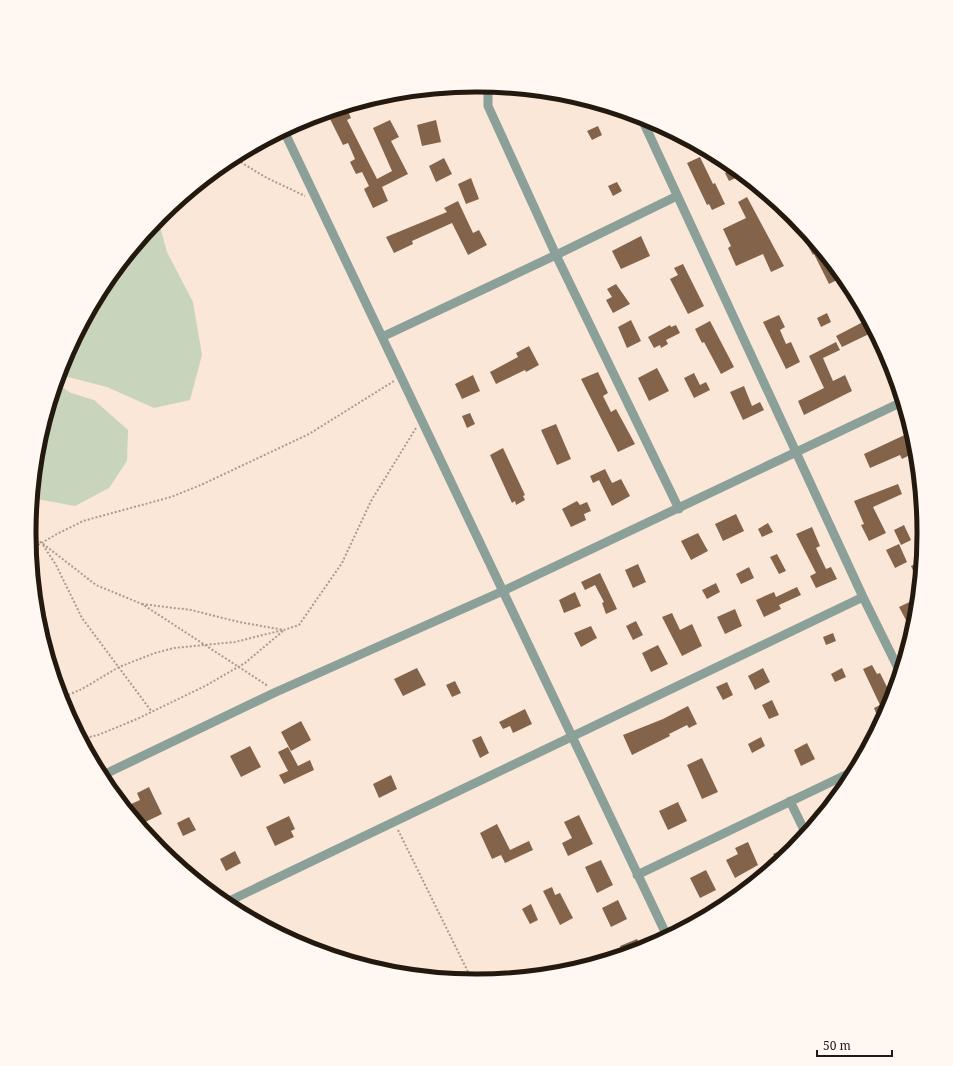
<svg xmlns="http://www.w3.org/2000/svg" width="953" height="1066" viewBox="0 0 953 1066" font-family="'Noto Serif',serif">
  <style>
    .green { fill: #c9d4bd }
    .building { fill: #83644b }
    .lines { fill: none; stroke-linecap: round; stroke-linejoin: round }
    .path { stroke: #ab9b8d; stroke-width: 2; stroke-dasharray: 2 2; stroke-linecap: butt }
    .street { stroke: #8ca09a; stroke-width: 9 }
    .rim { fill: none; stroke: #24190f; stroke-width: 5 }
  </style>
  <rect width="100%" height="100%" fill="#fbe7d7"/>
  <path class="green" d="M 158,219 L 167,252 L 193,302 L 202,355 L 190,400 L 154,408 L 107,387 L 60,375 L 59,385 L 71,393 L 94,400 L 128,430 L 127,461 L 109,488 L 75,506 L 37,499 L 33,496 L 38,445 L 63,362 L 105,284 Z
    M 831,803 L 818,819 L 814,811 Z"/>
  <path class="building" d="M 346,107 L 351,118 L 347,120 L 377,179 L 392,171 L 373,128 L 390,120 L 399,137 L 391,141 L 408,174 L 382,187 L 388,201 L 373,208 L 364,189 L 369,186 L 362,172 L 356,174 L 350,162 L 355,159 L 348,143 L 343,145 L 327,113 Z
    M 436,120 L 441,142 L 422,146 L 417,125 Z
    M 598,126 L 602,135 L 592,140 L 587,131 Z
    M 700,157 L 713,184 L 715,183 L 725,204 L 712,210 L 709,204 L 707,205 L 687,163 Z
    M 444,158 L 452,174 L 436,182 L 429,166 Z
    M 733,168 L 738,177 L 729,181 L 725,173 Z
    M 471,178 L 479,199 L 466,204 L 458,184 Z
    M 617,182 L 622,191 L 613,196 L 608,186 Z
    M 747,197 L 784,266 L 771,272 L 763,254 L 736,266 L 728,248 L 731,246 L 723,229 L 746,218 L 738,202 Z
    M 458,201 L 473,233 L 479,230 L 487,245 L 468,255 L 452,223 L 412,241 L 413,244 L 394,253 L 386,237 L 447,212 L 444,208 Z
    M 803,229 L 839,272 L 841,278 L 829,284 L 814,254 L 813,255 L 800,232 Z
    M 641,236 L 650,256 L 621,269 L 612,251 Z
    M 683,264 L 704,306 L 688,314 L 670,279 L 678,275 L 674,268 Z
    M 616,284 L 630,304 L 613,313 L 606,300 L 612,297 L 607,289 Z
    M 827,313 L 831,322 L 821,327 L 817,318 Z
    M 779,315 L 785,327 L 780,330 L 786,344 L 791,342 L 800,362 L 786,369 L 763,322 Z
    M 631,320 L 641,341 L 627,348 L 618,327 Z
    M 710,321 L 734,367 L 721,374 L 704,342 L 702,343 L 695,329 Z
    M 863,322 L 869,334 L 842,347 L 836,336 Z
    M 670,325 L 671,327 L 676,325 L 680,333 L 666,340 L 668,344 L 661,348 L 660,345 L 654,348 L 648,337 Z
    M 836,342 L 840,350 L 823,358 L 833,381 L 845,375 L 852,391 L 804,415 L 798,401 L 824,388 L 809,356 Z
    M 529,346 L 539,365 L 526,372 L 525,370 L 496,384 L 490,372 L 518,357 L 516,353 Z
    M 657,368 L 669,391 L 649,401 L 638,378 Z
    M 598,372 L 608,393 L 603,396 L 611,412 L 616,409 L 635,444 L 618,452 L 581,379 Z
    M 694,373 L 700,385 L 706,382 L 710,390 L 694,398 L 684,378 Z
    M 473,375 L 480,391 L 462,399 L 455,384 Z
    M 744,386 L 752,406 L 760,402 L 764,410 L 743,420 L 730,392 Z
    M 470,413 L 475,424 L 467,428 L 462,416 Z
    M 556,424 L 571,459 L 557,465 L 541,430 Z
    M 911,432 L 916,452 L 902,459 L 900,455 L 870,468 L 864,454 Z
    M 503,448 L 525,495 L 523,496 L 525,500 L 516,505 L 515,501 L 512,503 L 490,455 Z
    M 605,469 L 612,483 L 621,479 L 630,496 L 612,506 L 599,480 L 593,483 L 590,476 Z
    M 898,484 L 902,494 L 873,507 L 886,533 L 869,541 L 861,525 L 864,524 L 854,501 Z
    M 577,501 L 580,505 L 587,502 L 591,511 L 584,514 L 586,520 L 571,527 L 562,509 Z
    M 736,514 L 744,531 L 723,541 L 715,524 Z
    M 768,523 L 773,532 L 762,537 L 758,529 Z
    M 904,525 L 911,540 L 901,545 L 894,530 Z
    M 812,527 L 820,546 L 816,548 L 826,569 L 831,567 L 837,579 L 816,588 L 810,576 L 816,573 L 796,534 Z
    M 698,533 L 708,551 L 691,560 L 681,541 Z
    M 899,544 L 907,562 L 895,568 L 886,550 Z
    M 777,554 L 786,571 L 779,574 L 770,557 Z
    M 921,561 L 920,578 L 919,584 L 911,566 Z
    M 638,564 L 646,582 L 633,588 L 625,570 Z
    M 749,567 L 754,578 L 741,584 L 736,574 Z
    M 600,573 L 617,609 L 606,614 L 602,603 L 604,602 L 595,585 L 585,590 L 581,582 Z
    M 716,583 L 720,592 L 707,599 L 702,590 Z
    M 797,587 L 801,595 L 779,605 L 781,609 L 764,617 L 756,600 L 774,592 L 776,597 Z
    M 575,592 L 581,606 L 564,613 L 559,600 Z
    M 918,598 L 916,618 L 907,622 L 899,607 Z
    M 735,609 L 742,626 L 725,634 L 717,617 Z
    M 672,613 L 680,630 L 692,624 L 702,646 L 682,656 L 662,617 Z
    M 636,621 L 643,635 L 633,640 L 626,626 Z
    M 591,626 L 597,638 L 581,647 L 574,633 Z
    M 833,633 L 836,641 L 826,645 L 823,637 Z
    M 658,645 L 668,664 L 651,672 L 642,653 Z
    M 872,665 L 877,674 L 880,673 L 892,697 L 880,723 L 874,708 L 880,705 L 863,669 Z
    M 417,668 L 426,685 L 403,696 L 394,679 Z
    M 763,668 L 770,682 L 755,690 L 748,676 Z
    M 842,668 L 846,677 L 835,682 L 831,674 Z
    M 455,681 L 461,693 L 452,697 L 446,685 Z
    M 727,682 L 733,695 L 723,700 L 716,687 Z
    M 772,700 L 779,715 L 769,719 L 762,705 Z
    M 688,706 L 697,724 L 689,728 L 687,725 L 669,734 L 670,736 L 632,755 L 623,735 L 663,719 Z
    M 525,709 L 532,724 L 513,733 L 510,726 L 503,729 L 499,722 Z
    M 301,721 L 311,740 L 291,751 L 281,732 Z
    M 481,736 L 489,753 L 480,758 L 472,740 Z
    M 761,737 L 765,746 L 752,753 L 748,744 Z
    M 807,743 L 815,759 L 801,766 L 794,750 Z
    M 250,746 L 261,767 L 241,777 L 230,756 Z
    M 288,747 L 298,766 L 310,760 L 314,770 L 284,784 L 279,775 L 288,771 L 278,752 Z
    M 702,758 L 718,792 L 702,799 L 687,765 Z
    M 391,775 L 397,789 L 379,798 L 373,784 Z
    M 149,787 L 162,814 L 141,824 L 131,804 L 140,800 L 137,793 Z
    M 678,802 L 687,821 L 668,830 L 659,811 Z
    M 579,815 L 593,844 L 568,856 L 562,843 L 572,838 L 564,822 Z
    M 289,816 L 295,829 L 291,831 L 294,837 L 275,846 L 266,827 Z
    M 189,817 L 196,830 L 183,836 L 177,823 Z
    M 497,824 L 510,850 L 529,841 L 533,850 L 505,863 L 501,855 L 492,859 L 480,833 Z
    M 748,842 L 758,865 L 735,878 L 726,860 L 738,854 L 735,848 Z
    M 797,843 L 793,850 L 777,862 L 773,854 Z
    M 235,851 L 241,863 L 226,871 L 220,859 Z
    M 601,860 L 613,885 L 597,893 L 585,867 Z
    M 706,870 L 716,890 L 700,898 L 690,878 Z
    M 552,887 L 555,895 L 560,893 L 573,918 L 560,925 L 543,891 Z
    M 618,900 L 627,919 L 611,927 L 602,908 Z
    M 531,904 L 538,920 L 530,924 L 522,909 Z
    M 637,939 L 642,948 L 623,954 L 620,946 Z"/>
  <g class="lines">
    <path class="path" d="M 234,158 L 265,177 L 305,196
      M 29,536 L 42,543 L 96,585 L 142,604 L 268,686
      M 43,545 L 56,565 L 82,618 L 152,712
      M 31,549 L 57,534 L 83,521 L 171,497 L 203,484 L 309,434 L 394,381
      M 142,604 L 191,610 L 239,622 L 284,630 L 299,625 L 342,563 L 371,501 L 416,428
      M 61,698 L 82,689 L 119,667 L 155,653 L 174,648 L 235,642 L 283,630
      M 82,739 L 98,735 L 137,719 L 207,685 L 245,663 L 283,631
      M 398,830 L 472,980"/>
    <path class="street" d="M 488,87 L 488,106 L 556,255 L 679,509
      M 641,117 L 863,597 L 900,672
      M 284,131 L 667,936
      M 382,337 L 556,255 L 677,196
      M 101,776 L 276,692 L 503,591 L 902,402
      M 790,801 L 806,834
      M 637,875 L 854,771
      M 225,903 L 863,597"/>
  </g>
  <path d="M0 0H953V1066H0ZM476 92H477A440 440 0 0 1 917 532V534A440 440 0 0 1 477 974H476A440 440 0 0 1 36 534V532A440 440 0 0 1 476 92Z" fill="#fef7f2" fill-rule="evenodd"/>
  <path class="rim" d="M476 92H477A440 440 0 0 1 917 532V534A440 440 0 0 1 477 974H476A440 440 0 0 1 36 534V532A440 440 0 0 1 476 92Z"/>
  <path d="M817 1050v6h75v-6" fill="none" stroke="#24190f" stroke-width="2"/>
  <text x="823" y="1050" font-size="12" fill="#24190f" stroke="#fef7f2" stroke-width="3" paint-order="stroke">50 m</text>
</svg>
